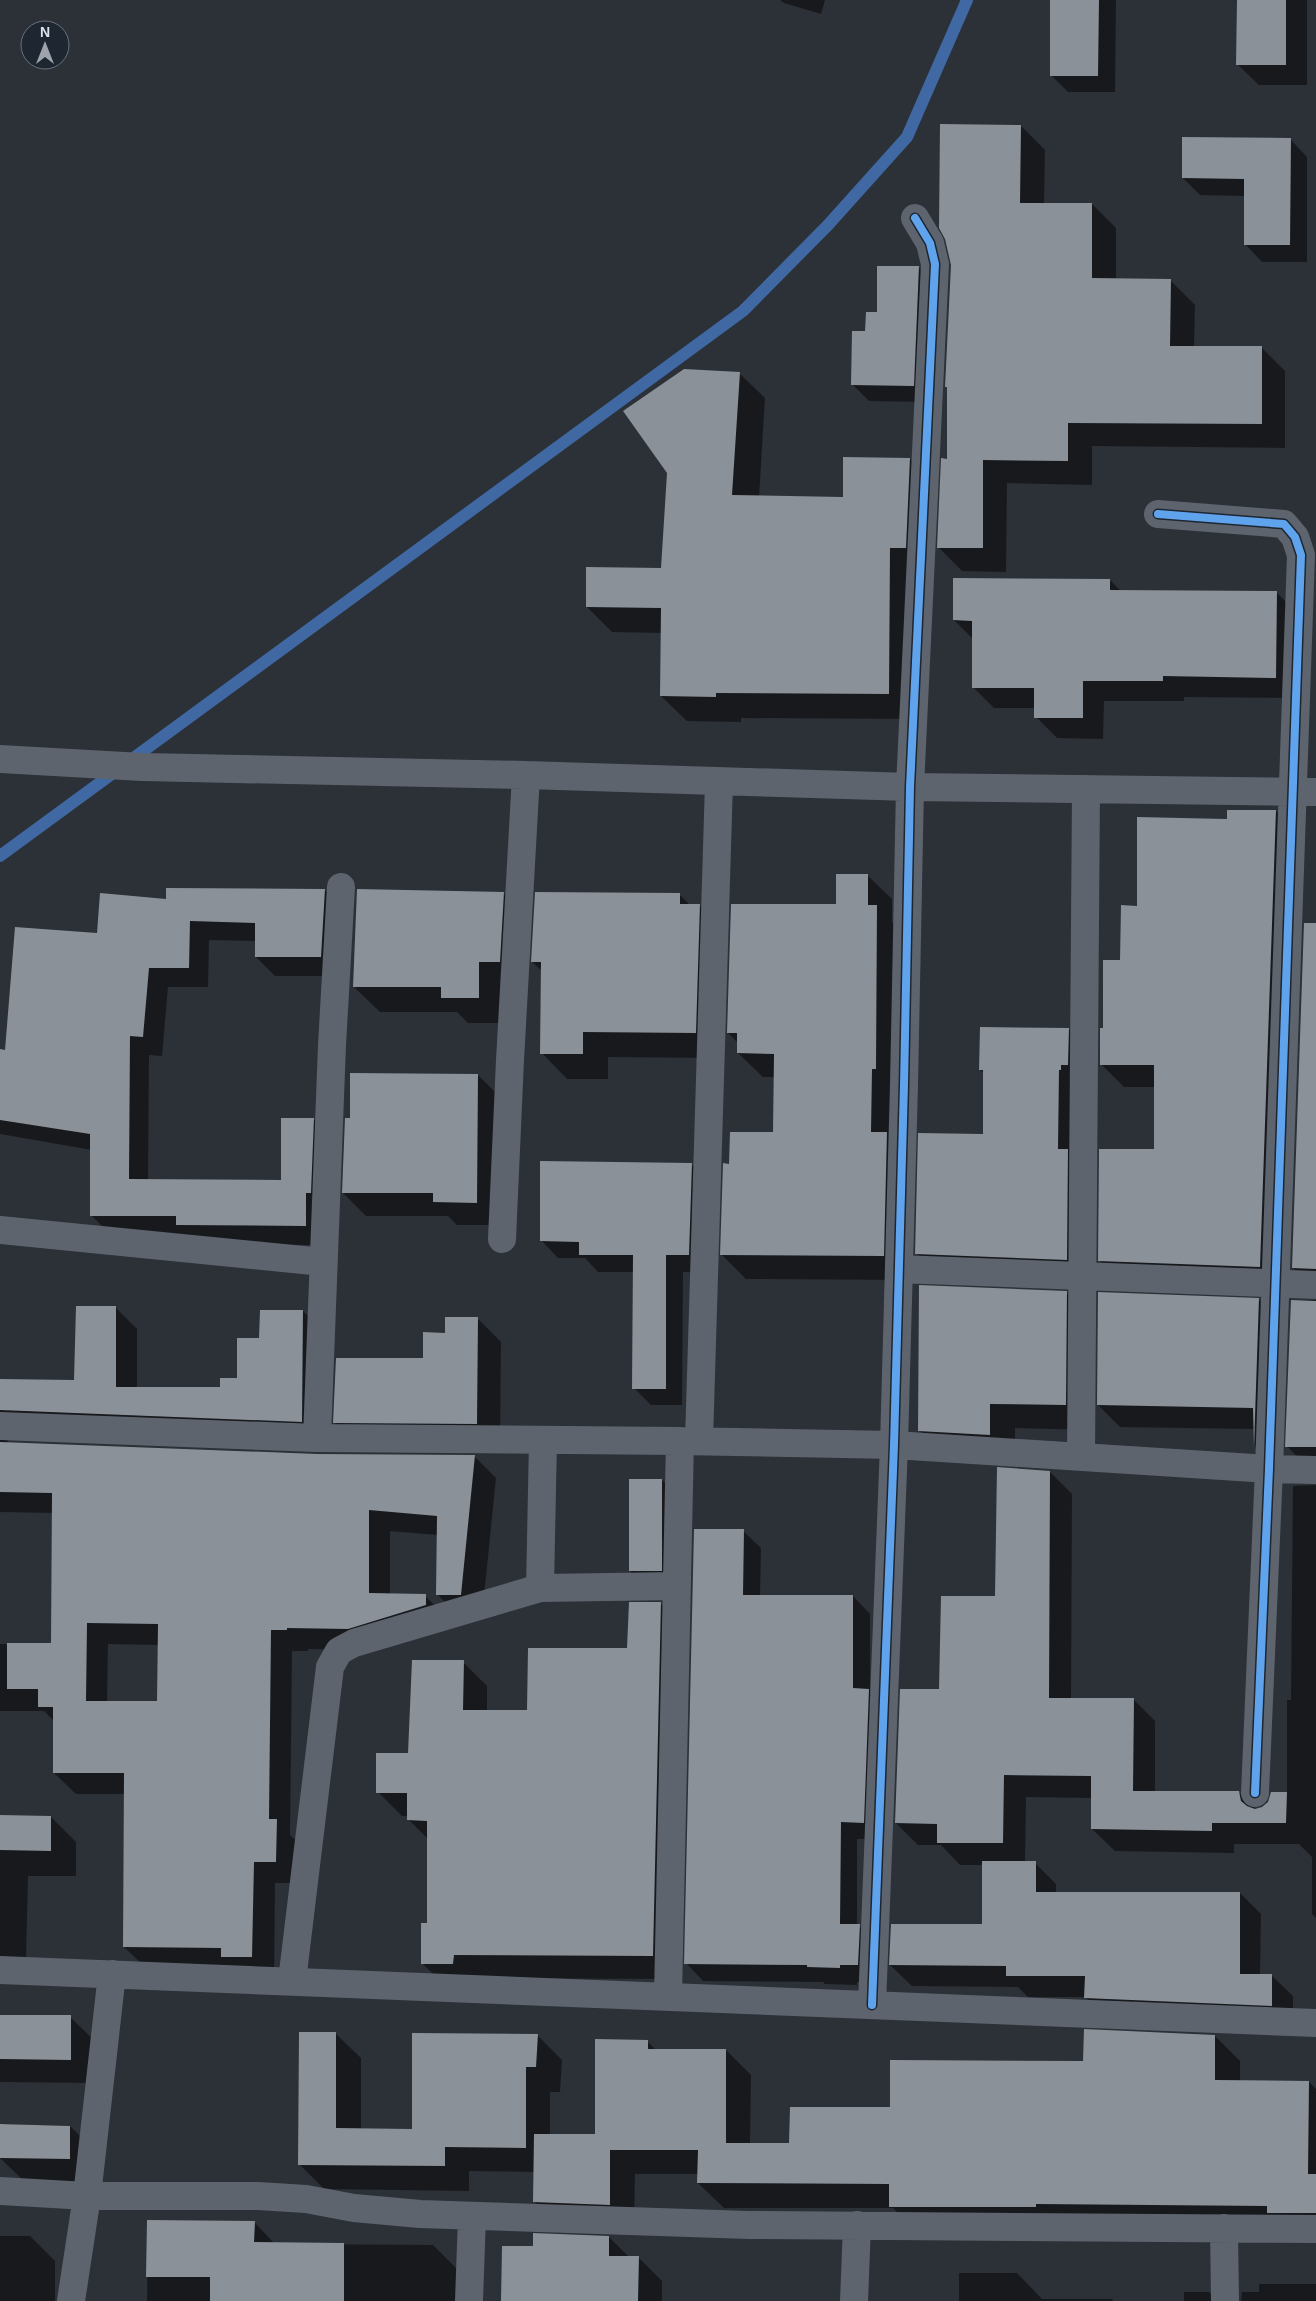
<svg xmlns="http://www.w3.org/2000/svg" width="1316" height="2301" viewBox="0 0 1316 2301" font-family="Helvetica,sans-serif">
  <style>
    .shadow { fill: #0007; fill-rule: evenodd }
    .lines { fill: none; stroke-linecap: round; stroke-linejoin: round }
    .stream { stroke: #4069a4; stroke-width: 12 }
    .building { fill: #8b9199; fill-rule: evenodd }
    .minor { stroke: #5d646e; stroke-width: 28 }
    .cycleway-casing { stroke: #1d2631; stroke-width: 11 }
    .cycleway { stroke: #60a3ed; stroke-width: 8 }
  </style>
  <rect width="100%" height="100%" fill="#2c3037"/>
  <path class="shadow" d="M 780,0 L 825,0 L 821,14 L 784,3 Z
    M 1052,0 L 1116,0 L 1115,92 L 1068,92 L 1051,75 Z
    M 1238,0 L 1307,0 L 1307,85 L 1259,85 L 1237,64 Z
    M 1021,126 L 1045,150 L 1044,204 L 1092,204 L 1116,228 L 1116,280 L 1171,281 L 1195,305 L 1194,347 L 1261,347 L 1285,371 L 1285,448 L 1092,446 L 1092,485 L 1007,483 L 1006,572 L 962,571 L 938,547 L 948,460 L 949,389 L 946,386 Z
    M 1290,139 L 1307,157 L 1307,262 L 1262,262 L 1245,244 L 1245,196 L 1200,195 L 1183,178 Z
    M 919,268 L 935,284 L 929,402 L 869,401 L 853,385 L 866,333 L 878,313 Z
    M 739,373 L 765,398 L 759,497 L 844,499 L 910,459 L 935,485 L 914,719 L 741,718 L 741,722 L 687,721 L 661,696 L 662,633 L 612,632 L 587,607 L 662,569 Z
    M 1110,580 L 1121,591 L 1276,592 L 1297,613 L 1297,698 L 1184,697 L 1184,701 L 1104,701 L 1103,739 L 1057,738 L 1036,717 L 1036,708 L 994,708 L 973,687 L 973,639 L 954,620 Z
    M 1276,811 L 1299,834 L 1283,1289 L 1122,1283 L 1099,1260 L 1156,1150 L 1156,1087 L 1124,1087 L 1101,1064 L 1104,1030 L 1121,961 L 1138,907 L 1228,820 Z
    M 867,875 L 892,899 L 892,922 L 901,930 L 908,1280 L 746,1279 L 722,1255 L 731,1165 L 774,1133 L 775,1077 L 763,1077 L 738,1053 L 738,1043 L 728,1033 L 837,906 Z
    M 325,890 L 344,910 L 340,976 L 275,976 L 256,957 L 256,941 L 209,940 L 208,987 L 168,987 L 162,1056 L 149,1055 L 148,1180 L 282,1181 L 313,1119 L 333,1139 L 325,1245 L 197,1244 L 111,1235 L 91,1215 L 92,1150 L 0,1134 L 0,1050 L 6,1051 L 98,934 L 168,900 Z
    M 503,893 L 529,919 L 504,1023 L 468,1023 L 457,1012 L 380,1012 L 354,987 Z
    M 679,894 L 690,905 L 699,905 L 725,931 L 721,1058 L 608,1057 L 608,1079 L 567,1079 L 542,1053 L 542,971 L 532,962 Z
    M 1316,925 L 1316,1290 L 1293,1268 Z
    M 1068,1029 L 1092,1053 L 1090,1283 L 940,1277 L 916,1253 L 984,1135 L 984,1074 L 980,1069 Z
    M 478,1075 L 501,1098 L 500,1225 L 457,1225 L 448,1216 L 366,1216 L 343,1193 Z
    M 691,1164 L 709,1182 L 706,1272 L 683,1272 L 682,1405 L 651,1405 L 634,1388 L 635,1272 L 598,1272 L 585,1258 L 558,1258 L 541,1240 Z
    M 1066,1292 L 1092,1318 L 1091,1430 L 1015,1428 L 1015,1460 L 945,1456 L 919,1430 Z
    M 1259,1300 L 1281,1322 L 1276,1467 L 1255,1446 L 1255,1429 L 1120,1427 L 1098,1405 Z
    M 1316,1300 L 1316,1476 L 1287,1446 L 1292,1301 Z
    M 115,1307 L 137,1329 L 137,1388 L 221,1388 L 239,1379 L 261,1339 L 303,1311 L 324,1332 L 323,1443 L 8,1440 L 7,1443 L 316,1455 L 474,1456 L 496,1478 L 482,1616 L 458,1616 L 437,1594 L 438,1535 L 390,1531 L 390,1595 L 425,1596 L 447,1617 L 370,1650 L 308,1649 L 308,1651 L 292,1651 L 290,1835 L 298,1842 L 297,1883 L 275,1883 L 274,1978 L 146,1968 L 124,1947 L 125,1794 L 76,1794 L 54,1773 L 54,1721 L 44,1711 L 0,1711 L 0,1644 L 52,1645 L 53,1513 L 0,1512 L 0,1380 L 76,1381 ZM 108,1644 L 159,1645 L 158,1702 L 107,1702 Z
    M 477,1318 L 501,1342 L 500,1447 L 359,1446 L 334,1422 L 424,1359 L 446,1334 Z
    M 1050,1472 L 1072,1494 L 1071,1699 L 1133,1699 L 1155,1721 L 1155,1792 L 1239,1793 L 1256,1810 L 1262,1808 L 1287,1793 L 1287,1700 L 1291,1700 L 1293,1486 L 1316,1485 L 1316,1918 L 1312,1914 L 1312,1857 L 1299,1844 L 1234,1844 L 1234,1853 L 1115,1851 L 1092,1829 L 1092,1798 L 1026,1797 L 1025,1862 L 1035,1863 L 1056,1884 L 1056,1893 L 1240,1893 L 1261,1914 L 1260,1975 L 1271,1975 L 1293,1996 L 1293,2026 L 1107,2019 L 1085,1997 L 1028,1997 L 1018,1987 L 912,1986 L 890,1965 L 983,1925 L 983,1865 L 960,1865 L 941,1845 L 918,1845 L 896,1823 L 940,1690 L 996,1597 Z
    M 662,1480 L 679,1497 L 678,1588 L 648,1588 L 630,1571 Z
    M 743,1531 L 761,1548 L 760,1596 L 853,1596 L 870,1614 L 870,1692 L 886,1707 L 880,1839 L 857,1839 L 857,1925 L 876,1942 L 875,1982 L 857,1982 L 857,1985 L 825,1984 L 823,1982 L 703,1981 L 686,1963 Z
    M 660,1603 L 684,1627 L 677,1979 L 477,1978 L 446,1987 L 422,1963 L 428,1924 L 428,1839 L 409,1820 L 409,1816 L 402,1816 L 378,1792 L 409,1754 L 463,1662 L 487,1686 L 487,1712 L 528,1712 L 628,1649 Z
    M 0,1817 L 51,1817 L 76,1842 L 76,1876 L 28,1876 L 26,1958 L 0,1958 Z
    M 0,2016 L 70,2017 L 94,2040 L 94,2083 L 0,2082 Z
    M 336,2034 L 361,2058 L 361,2130 L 413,2130 L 537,2035 L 562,2060 L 560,2092 L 550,2092 L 550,2135 L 596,2135 L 647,2041 L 656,2050 L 726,2050 L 751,2075 L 750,2144 L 791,2144 L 891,2108 L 1084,2062 L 1215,2036 L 1240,2061 L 1240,2081 L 1309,2082 L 1316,2089 L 1316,2238 L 916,2231 L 893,2208 L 724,2208 L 698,2183 L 699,2174 L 635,2174 L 634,2229 L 560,2227 L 535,2202 L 535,2172 L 469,2171 L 469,2191 L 324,2189 L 299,2164 Z
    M 0,2124 L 70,2126 L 95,2151 L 95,2184 L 26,2183 L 0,2158 Z
    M 148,2222 L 254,2222 L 275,2244 L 433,2245 L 458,2270 L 458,2301 L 147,2301 Z
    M 0,2236 L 30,2236 L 55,2261 L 55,2301 L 0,2301 Z
    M 609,2237 L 629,2257 L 638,2257 L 662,2281 L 662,2301 L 503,2301 L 534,2247 Z
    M 959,2273 L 1017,2273 L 1042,2299 L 1112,2299 L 1113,2301 L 959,2301 Z
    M 1259,2284 L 1316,2284 L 1316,2301 L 1241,2301 L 1242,2292 L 1259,2292 Z
    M 1184,2292 L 1209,2292 L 1218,2301 L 1184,2301 Z"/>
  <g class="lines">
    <path class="stream" d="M 0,856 L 743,311 L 828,225 L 907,137 L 967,0"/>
  </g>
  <path class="building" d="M 1050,0 L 1099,0 L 1098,76 L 1050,76 Z
    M 1237,0 L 1286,0 L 1286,65 L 1236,65 Z
    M 940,124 L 1021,125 L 1020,203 L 1092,203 L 1092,278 L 1171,279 L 1170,346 L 1262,346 L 1262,424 L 1068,423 L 1068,461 L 983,460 L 983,548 L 937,548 L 941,458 L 947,459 L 947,387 L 945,387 L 951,265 L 945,239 L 939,228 Z
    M 1182,137 L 1291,138 L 1290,245 L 1244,245 L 1244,179 L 1182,178 Z
    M 877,266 L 919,266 L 914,386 L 851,385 L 852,331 L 865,331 L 866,312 L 877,312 Z
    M 684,369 L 740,372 L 732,495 L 843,497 L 843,457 L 910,458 L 906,548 L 890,548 L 889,694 L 716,693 L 716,697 L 660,696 L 661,608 L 586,607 L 586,567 L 661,568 L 667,473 L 623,411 Z
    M 953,578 L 1110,579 L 1110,590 L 1277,591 L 1276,678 L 1163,676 L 1163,681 L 1083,681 L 1083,718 L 1034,718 L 1034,688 L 972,688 L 972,621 L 953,620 Z
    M 1227,810 L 1276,810 L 1260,1267 L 1098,1261 L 1099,1149 L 1154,1149 L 1154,1065 L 1100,1065 L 1100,1028 L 1103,1028 L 1103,960 L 1120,960 L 1121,905 L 1137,906 L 1137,817 L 1227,819 Z
    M 836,874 L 868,874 L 868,905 L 877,905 L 876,1069 L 872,1069 L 871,1132 L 887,1132 L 884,1256 L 720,1255 L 723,1163 L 729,1164 L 730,1132 L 773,1132 L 774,1054 L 737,1053 L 737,1033 L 727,1033 L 731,904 L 836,904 Z
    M 166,888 L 325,889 L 321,957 L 255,957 L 255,923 L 190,921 L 189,968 L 149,968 L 143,1037 L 130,1036 L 129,1179 L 281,1180 L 281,1118 L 314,1118 L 311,1193 L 306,1193 L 306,1226 L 176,1225 L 176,1216 L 90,1216 L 90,1134 L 0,1120 L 0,1049 L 5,1050 L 15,927 L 97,933 L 100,893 L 166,899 Z
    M 357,889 L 504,892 L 500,962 L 479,962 L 479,998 L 441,998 L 441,987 L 353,987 Z
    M 535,892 L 680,893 L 680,904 L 700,904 L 696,1033 L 583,1032 L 583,1054 L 540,1054 L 541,962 L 531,962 Z
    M 1304,923 L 1316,923 L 1316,1269 L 1292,1268 Z
    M 980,1027 L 1069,1028 L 1068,1065 L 1061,1065 L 1061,1070 L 1059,1070 L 1058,1149 L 1068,1149 L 1067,1260 L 915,1254 L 918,1133 L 983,1134 L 983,1070 L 979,1070 Z
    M 350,1073 L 478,1074 L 477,1203 L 433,1202 L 433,1193 L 342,1193 L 345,1118 L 350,1118 Z
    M 540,1161 L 692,1163 L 689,1255 L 666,1255 L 666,1389 L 632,1389 L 633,1255 L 579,1255 L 579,1242 L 540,1241 Z
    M 919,1285 L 1067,1291 L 1066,1405 L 990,1404 L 990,1435 L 918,1431 Z
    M 1098,1292 L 1259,1298 L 1254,1447 L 1253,1408 L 1097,1405 Z
    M 1291,1300 L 1316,1301 L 1316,1447 L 1285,1447 Z
    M 76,1306 L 116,1306 L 116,1387 L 220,1387 L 220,1378 L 237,1378 L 237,1338 L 259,1338 L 260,1310 L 303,1310 L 302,1422 L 0,1410 L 0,1379 L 74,1380 Z
    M 445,1317 L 478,1317 L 477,1424 L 333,1423 L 336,1358 L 423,1358 L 423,1332 L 445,1333 Z
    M 0,1442 L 317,1454 L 475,1455 L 461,1595 L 436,1595 L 437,1516 L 369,1510 L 369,1593 L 426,1594 L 426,1605 L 348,1629 L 287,1628 L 287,1630 L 271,1630 L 269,1819 L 277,1819 L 276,1862 L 254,1862 L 252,1957 L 221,1957 L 221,1948 L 123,1947 L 124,1773 L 53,1773 L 53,1707 L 38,1707 L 38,1689 L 7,1689 L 7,1643 L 51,1643 L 52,1493 L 0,1492 ZM 87,1623 L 158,1624 L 157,1701 L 86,1701 Z
    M 997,1467 L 1050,1471 L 1049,1698 L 1134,1698 L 1133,1791 L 1239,1791 L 1241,1801 L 1247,1806 L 1255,1809 L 1262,1807 L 1268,1802 L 1271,1792 L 1287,1792 L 1286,1823 L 1212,1823 L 1212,1831 L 1091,1829 L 1091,1776 L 1004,1775 L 1003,1843 L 937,1843 L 937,1824 L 895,1823 L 900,1689 L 939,1689 L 941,1596 L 995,1596 Z
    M 629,1479 L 662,1479 L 662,1571 L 629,1571 Z
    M 694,1529 L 744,1529 L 743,1595 L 853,1595 L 853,1688 L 869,1689 L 864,1823 L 841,1822 L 840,1924 L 860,1924 L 858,1965 L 840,1965 L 840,1968 L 807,1967 L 807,1965 L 684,1964 Z
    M 629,1602 L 661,1602 L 653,1956 L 454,1955 L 453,1964 L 421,1964 L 421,1923 L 427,1923 L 427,1821 L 407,1820 L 407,1793 L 376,1793 L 376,1753 L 408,1753 L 412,1660 L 464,1660 L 463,1710 L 527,1710 L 528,1648 L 627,1648 Z
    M 0,1815 L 51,1816 L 51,1851 L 0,1850 Z
    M 982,1861 L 1036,1861 L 1036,1892 L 1240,1892 L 1240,1974 L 1272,1974 L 1272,2006 L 1084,1998 L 1085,1976 L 1006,1976 L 1006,1966 L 889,1965 L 891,1924 L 982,1924 Z
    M 0,2015 L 71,2015 L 71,2060 L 0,2059 Z
    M 1084,2029 L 1215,2035 L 1215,2080 L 1309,2081 L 1308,2174 L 1316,2174 L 1316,2213 L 1267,2213 L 1267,2206 L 1036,2204 L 1036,2207 L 889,2207 L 889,2184 L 697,2183 L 698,2150 L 610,2150 L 610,2205 L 533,2202 L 534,2134 L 595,2134 L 595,2039 L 648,2040 L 648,2049 L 726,2049 L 726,2143 L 789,2143 L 790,2107 L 890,2107 L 890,2060 L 1083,2061 Z
    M 299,2032 L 336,2032 L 336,2128 L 412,2129 L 412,2033 L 538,2034 L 536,2067 L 526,2067 L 526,2148 L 445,2147 L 445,2166 L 298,2165 Z
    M 0,2124 L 70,2126 L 70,2159 L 0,2158 Z
    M 147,2220 L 255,2221 L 254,2242 L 344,2243 L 344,2301 L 210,2301 L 210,2277 L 146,2277 Z
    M 533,2233 L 609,2236 L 609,2256 L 639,2256 L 638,2301 L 501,2301 L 502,2246 L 533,2246 Z"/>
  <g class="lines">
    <path class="minor" d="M 1158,514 L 1284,524 L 1295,537 L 1301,555 L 1269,1469 L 1255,1793
      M 0,759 L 142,767 L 526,775 L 910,787 L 1316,792
      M 0,1230 L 323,1262
      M 502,1239 L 510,1060 L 526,775
      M 899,1269 L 1316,1285
      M 0,1426 L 317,1438 L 680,1441 L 894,1445 L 1269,1469 L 1316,1470
      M 317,1438 L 332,1045 L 341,887
      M 699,1441 L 719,782
      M 1081,1457 L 1086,789
      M 540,1588 L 677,1586
      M 0,1970 L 1316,2023
      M 292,1981 L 330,1667 L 339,1651 L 354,1643 L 540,1588 L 543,1440
      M 668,1996 L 680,1441
      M 872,2005 L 894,1445 L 904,1085 L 910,787 L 935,264 L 930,243 L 915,218
      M 0,2191 L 87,2196 L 258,2196 L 306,2199 L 354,2208 L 420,2214 L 749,2225 L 1316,2229
      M 1224,2228 L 1225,2301
      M 71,2301 L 87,2196 L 112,1974
      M 469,2301 L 472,2216
      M 854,2301 L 857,2225"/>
    <g class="cycleway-casing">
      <path id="cycleway" d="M 1158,514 L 1284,524 L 1295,537 L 1301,555 L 1269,1469 L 1255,1793
        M 872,2005 L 894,1445 L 904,1085 L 910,787 L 935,264 L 930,243 L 915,218"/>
    </g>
    <use href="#cycleway" class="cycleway"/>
  </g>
  <g transform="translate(45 45)"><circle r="24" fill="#1d2631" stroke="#6a717b"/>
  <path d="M0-4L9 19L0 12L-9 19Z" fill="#9fa4ab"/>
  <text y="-8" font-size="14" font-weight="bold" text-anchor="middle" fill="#dde2ea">N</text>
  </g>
</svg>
